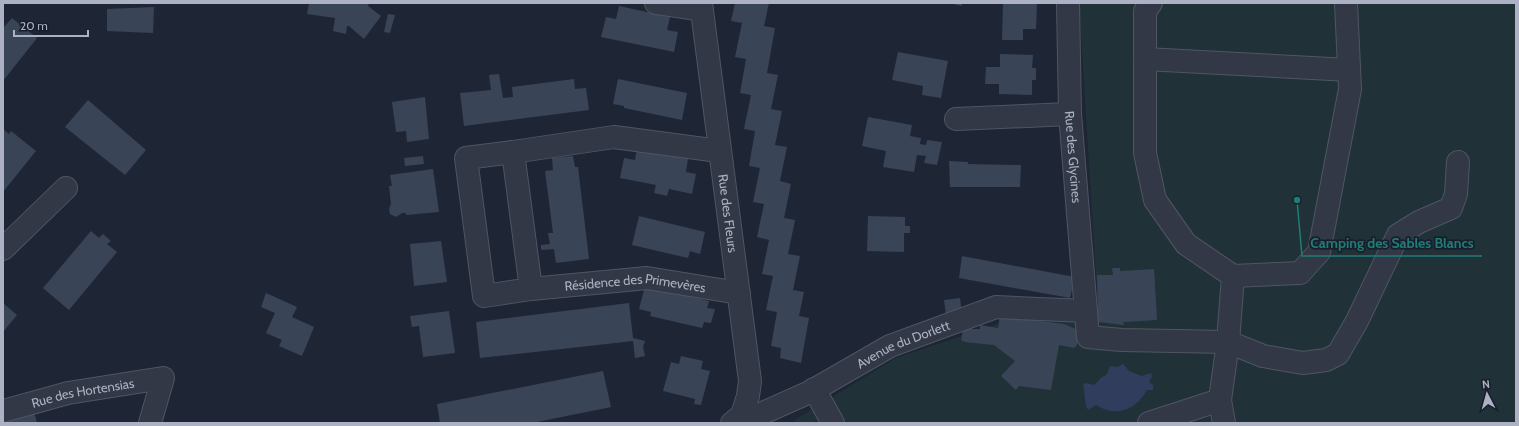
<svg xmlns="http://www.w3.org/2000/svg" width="1519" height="426" viewBox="0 0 1519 426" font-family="Cabin,sans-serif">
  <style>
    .green { fill: #203237 }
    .water { fill: #303d5c }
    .building { fill: #3a4457 }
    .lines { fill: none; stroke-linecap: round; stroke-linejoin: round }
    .minor-casing { stroke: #4f5565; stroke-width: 24 }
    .minor { stroke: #323846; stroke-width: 22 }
    .labels { text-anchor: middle; stroke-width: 3.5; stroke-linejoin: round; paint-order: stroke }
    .street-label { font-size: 13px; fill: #acb2c4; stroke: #181e2b }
    .leader { fill: none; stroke: #1f7c77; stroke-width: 1.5 }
    .callout-dot { fill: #1f7c77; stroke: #181e2b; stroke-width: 1.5 }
    .callout-label { font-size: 14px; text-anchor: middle; font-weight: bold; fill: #1f7c77; stroke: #181e2b; stroke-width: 3.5; stroke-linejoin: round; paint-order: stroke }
  </style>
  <rect width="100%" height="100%" fill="#1e2636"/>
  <path class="green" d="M 1079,3 L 1516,3 L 1516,423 L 796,423 L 795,420 L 896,358 L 1015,318 L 1087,320 L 1099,323 Z"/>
  <path class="water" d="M 1123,364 L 1129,371 L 1142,376 L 1151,373 L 1152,376 L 1149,382 L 1153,385 L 1153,390 L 1147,390 C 1136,410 1116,418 1096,405 L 1088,410 C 1084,403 1085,393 1083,384 L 1085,383 L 1094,385 L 1101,378 L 1107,374 L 1110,366 L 1117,367 Z"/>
  <path class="building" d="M 309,3 L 369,3 L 368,6 L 381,16 L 364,39 L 349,26 L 347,26 L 346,34 L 333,31 L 335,18 L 307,14 Z
    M 735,3 L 769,3 L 764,26 L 775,28 L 767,73 L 778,75 L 771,109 L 782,111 L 775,145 L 787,147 L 780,181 L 791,184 L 784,218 L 795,220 L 788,254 L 800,256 L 793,290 L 804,292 L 799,316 L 809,318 L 801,363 L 780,358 L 781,348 L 771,346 L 777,312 L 766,310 L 773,276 L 762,274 L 769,240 L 757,237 L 764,204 L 753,202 L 760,168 L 749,166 L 755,131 L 744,129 L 751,95 L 740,93 L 746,59 L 735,57 L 742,23 L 731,21 Z
    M 948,3 L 962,3 L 962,6 Z
    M 1003,3 L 1037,3 L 1036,29 L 1023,29 L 1023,40 L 1002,40 Z
    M 619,6 L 670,17 L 667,30 L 678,32 L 674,52 L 601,37 L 606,17 L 616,19 Z
    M 154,7 L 153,33 L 107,31 L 107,9 Z
    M 388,14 L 395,15 L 390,33 L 384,32 Z
    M 12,18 L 37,38 L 3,81 L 3,28 Z
    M 898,52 L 948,61 L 941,98 L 922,95 L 923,86 L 892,80 Z
    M 1000,54 L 1033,55 L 1032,68 L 1036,68 L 1036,80 L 1032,80 L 1032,95 L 999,94 L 999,84 L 985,84 L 986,67 L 1000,67 Z
    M 499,74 L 503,98 L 513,97 L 512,87 L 574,79 L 575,89 L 586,88 L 589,110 L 464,126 L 460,93 L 491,90 L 489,75 Z
    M 618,79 L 687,93 L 682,120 L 624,108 L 624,106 L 613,104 Z
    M 425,97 L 429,139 L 407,142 L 406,131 L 396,132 L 392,102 Z
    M 88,100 L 146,150 L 125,175 L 65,127 Z
    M 868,117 L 912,125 L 910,136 L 921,138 L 920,144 L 926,145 L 927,140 L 942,142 L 937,165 L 924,163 L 926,156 L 917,155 L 914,172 L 883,167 L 886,151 L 862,146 Z
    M 3,129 L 9,134 L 11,131 L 36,151 L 3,192 Z
    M 637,148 L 688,159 L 686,172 L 696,174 L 692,194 L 669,189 L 667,196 L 654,193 L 656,185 L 620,178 L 624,158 L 635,160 Z
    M 423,156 L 424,164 L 405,166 L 404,158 Z
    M 573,156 L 575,167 L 578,167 L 589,259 L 556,263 L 554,249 L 541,250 L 541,245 L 550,244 L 548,233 L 553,233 L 545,171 L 553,170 L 552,158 Z
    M 949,161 L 968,162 L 968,164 L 1021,165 L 1020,187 L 950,187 Z
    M 433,169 L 439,212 L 406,215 L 406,213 L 402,213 L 396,217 L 390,214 L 389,209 L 391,204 L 389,186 L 392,186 L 390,175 Z
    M 639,216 L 705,232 L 700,254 L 690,251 L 688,258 L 632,245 Z
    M 868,216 L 905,217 L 905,226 L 910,226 L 910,233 L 904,233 L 904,252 L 867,251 Z
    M 91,231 L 99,238 L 103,234 L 111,241 L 107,244 L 117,252 L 69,310 L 43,288 Z
    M 441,241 L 447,282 L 414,286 L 410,244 Z
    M 962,256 L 1075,277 L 1070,298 L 959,278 Z
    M 1112,268 L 1120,268 L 1120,271 L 1154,269 L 1157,320 L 1123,322 L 1124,325 L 1098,322 L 1097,275 L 1113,275 Z
    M 645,286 L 709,301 L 707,308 L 715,309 L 711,323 L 704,322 L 702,328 L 650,316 L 651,312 L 639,309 Z
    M 266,293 L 297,307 L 292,317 L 314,327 L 302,356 L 279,346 L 282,340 L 266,333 L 275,313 L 261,307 Z
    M 960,298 L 962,313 L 946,315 L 944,300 Z
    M 3,303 L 17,315 L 3,332 Z
    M 629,303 L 633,338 L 645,341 L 643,347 L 645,356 L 635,358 L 633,341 L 480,358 L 476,322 Z
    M 449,311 L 455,353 L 423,357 L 419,326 L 412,327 L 410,316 Z
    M 1000,316 L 1064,324 L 1080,331 L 1077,345 L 1074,348 L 1059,345 L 1051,390 L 1019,386 L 1016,390 L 1001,376 L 1015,361 L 994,345 L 965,342 L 961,340 L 963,329 L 980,329 L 980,325 L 998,328 Z
    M 681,356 L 703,361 L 701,369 L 710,371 L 701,405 L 694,404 L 695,399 L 663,391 L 671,362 L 679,364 Z
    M 603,371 L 611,407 L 532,423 L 440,423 L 437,404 Z
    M 34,411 L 37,423 L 3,423 L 3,420 Z"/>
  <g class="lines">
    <g class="minor-casing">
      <g id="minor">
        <path d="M 656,3 L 702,10"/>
        <path id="s1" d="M 701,3 L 750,381 L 748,396 L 742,415"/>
        <path id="s2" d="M 1068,3 L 1070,114 L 1088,337 L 1122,340 L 1228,342 L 1263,356 L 1303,363 L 1326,360 L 1338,354 L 1357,321 L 1398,235 L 1419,222 L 1451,208 L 1456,194 L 1458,162"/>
        <path d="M 1151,3 L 1145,11 L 1145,153 L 1155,200 L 1186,244 L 1233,276 L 1300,273 L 1319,252 L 1350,89 L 1346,3"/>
        <path d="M 1145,59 L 1349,70"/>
        <path d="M 956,119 L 1070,114"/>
        <path d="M 513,152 L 614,137 L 719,151"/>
        <path d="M 3,249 L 66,188"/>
        <path id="s3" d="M 531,289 L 513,152 L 466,158 L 484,296 L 531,289 L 647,278 L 739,293"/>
        <path d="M 814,389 L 833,423"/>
        <path d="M 1220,400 L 1228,342 L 1233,276"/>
        <path id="s4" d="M 3,411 L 68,393 L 163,378 L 150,423"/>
        <path id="s5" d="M 732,423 L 742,415 L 756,416 L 810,392 L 890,346 L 996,307 L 1086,311"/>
        <path d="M 1149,423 L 1220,400 L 1224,423"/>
      </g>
    </g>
    <use href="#minor" class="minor"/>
  </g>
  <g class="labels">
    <g class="street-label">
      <text dy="5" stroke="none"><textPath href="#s2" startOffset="154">Rue des Glycines</textPath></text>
      <text dy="5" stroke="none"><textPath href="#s1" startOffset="212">Rue des Fleurs</textPath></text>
      <text dy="5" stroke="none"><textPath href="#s3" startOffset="477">Résidence des Primevères</textPath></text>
      <text dy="5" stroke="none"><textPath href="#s5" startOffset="191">Avenue du Dorlett</textPath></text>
      <text dy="5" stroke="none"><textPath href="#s4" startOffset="82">Rue des Hortensias</textPath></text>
    </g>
  </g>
  <path class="leader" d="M1297 200L1302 256H1482"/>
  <circle class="callout-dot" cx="1297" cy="200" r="4"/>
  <g class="callout-label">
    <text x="1392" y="248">Camping des Sables Blancs</text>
  </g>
  <rect width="1519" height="426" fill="none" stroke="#acb2c4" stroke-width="8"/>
  <g transform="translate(1487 394) rotate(354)" stroke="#181e2b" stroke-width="3" paint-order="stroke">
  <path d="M0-3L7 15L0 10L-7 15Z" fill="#acb2c4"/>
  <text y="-6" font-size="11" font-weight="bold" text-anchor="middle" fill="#acb2c4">N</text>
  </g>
  <path d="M14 30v6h74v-6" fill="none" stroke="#acb2c4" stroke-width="2"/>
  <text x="20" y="30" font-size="12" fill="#acb2c4" stroke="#181e2b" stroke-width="3" paint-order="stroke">20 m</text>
</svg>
